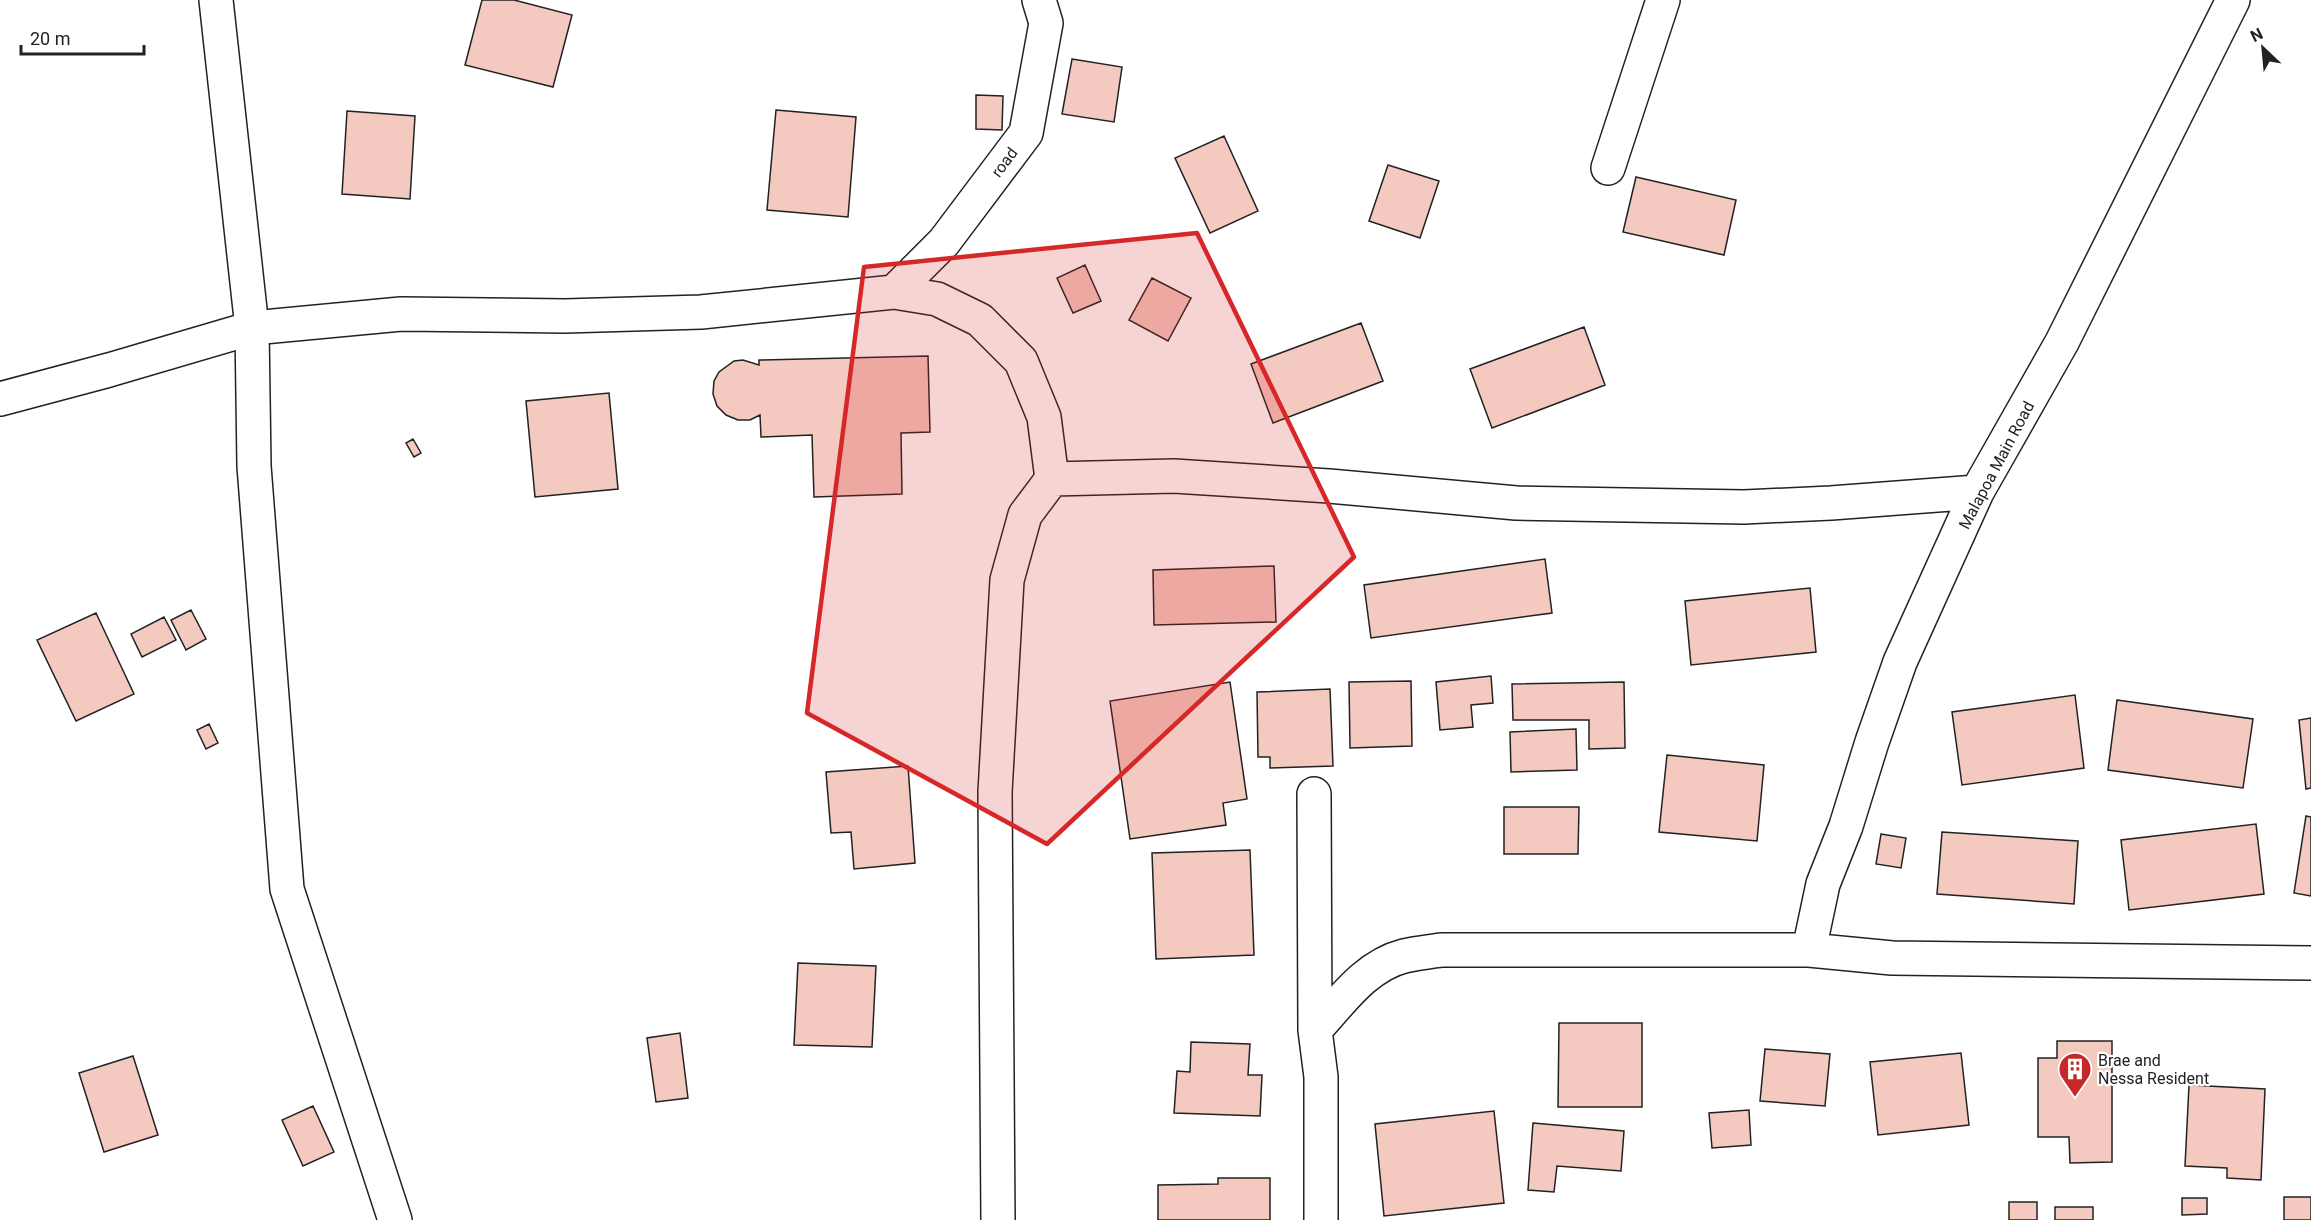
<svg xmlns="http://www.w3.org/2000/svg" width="2311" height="1220" viewBox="0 0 2311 1220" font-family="Roboto,sans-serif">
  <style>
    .building { fill: #f3c9c0; stroke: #222; stroke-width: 1.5 }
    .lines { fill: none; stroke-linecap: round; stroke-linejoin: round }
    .minor-casing { stroke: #222; stroke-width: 36 }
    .minor { stroke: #fff; stroke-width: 33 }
    .marked { fill: #d62828; fill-opacity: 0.2; stroke: #d62828; stroke-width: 4.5; stroke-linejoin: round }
    .labels { text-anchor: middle; stroke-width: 4.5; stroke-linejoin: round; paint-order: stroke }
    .street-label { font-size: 16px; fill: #222; stroke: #fff }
    .poi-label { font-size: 16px; fill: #222; stroke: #fff; text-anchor: start }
  </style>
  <rect width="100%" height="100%" fill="#fff"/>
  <path class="building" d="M 482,0 L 514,0 L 572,15 L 553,87 L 465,65 Z
    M 1072,59 L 1122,67 L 1114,122 L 1062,114 Z
    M 976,95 L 1003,96 L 1002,130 L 976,129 Z
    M 776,110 L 856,117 L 848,217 L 767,210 Z
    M 347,111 L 415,116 L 410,199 L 342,194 Z
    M 1224,136 L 1258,211 L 1210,233 L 1175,158 Z
    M 1388,165 L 1439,181 L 1420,238 L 1369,221 Z
    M 1636,177 L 1736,200 L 1724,255 L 1623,232 Z
    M 1085,265 L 1101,301 L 1073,313 L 1057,278 Z
    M 1152,278 L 1191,298 L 1168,341 L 1129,320 Z
    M 1361,323 L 1383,381 L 1273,423 L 1251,364 Z
    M 1584,327 L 1605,385 L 1492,428 L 1470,369 Z
    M 928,356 L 930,432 L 901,433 L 902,494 L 814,497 L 812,435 L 761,437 L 760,415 L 750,420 L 738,420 L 726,415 L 717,406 L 713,394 L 714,381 L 719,372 L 734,361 L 743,360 L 759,365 L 759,360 Z
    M 609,393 L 618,489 L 535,497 L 526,401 Z
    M 413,439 L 421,453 L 414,457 L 406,443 Z
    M 1545,559 L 1552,613 L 1371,638 L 1364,585 Z
    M 1274,566 L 1276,622 L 1154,625 L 1153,570 Z
    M 1810,588 L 1816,652 L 1691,665 L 1685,601 Z
    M 191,610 L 206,639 L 186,650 L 171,620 Z
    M 96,613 L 134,694 L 76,721 L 37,640 Z
    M 164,617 L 176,640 L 142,657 L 131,634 Z
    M 1491,676 L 1493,703 L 1471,705 L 1473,727 L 1440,730 L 1436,682 Z
    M 1411,681 L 1412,746 L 1350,748 L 1349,682 Z
    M 1230,682 L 1247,799 L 1223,803 L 1226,825 L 1130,839 L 1110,701 Z
    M 1624,682 L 1625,748 L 1589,749 L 1589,720 L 1513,720 L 1512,684 Z
    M 1330,689 L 1333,766 L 1270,768 L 1270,757 L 1258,757 L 1257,692 Z
    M 2075,695 L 2084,768 L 1962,785 L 1952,712 Z
    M 2117,700 L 2253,719 L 2243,788 L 2108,770 Z
    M 2311,718 L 2311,788 L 2306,789 L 2299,720 Z
    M 209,724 L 218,743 L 206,749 L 197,730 Z
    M 1576,729 L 1577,770 L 1511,772 L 1510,732 Z
    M 1667,755 L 1764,765 L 1757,841 L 1659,832 Z
    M 908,766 L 915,863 L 854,869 L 851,832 L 831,833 L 826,772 Z
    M 1504,807 L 1579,807 L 1578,854 L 1504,854 Z
    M 2306,816 L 2311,817 L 2311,896 L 2294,893 Z
    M 2256,824 L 2264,894 L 2129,910 L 2121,840 Z
    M 1942,832 L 2078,841 L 2074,904 L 1937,894 Z
    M 1881,834 L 1906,838 L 1901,868 L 1876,864 Z
    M 1250,850 L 1254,955 L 1156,959 L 1152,853 Z
    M 798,963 L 876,966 L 872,1047 L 794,1045 Z
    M 1559,1023 L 1642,1023 L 1642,1107 L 1558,1107 Z
    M 680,1033 L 688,1098 L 656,1102 L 647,1038 Z
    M 2057,1041 L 2112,1041 L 2112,1162 L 2070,1163 L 2069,1137 L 2038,1137 L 2038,1058 L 2057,1058 Z
    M 1191,1042 L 1250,1044 L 1248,1075 L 1262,1075 L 1260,1116 L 1174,1113 L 1177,1071 L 1190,1072 Z
    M 1765,1049 L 1830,1054 L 1825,1106 L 1760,1101 Z
    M 1961,1053 L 1969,1125 L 1878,1135 L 1870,1062 Z
    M 133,1056 L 158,1135 L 104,1152 L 79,1073 Z
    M 2189,1085 L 2265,1089 L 2261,1180 L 2227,1178 L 2227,1168 L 2185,1166 Z
    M 313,1106 L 334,1152 L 303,1166 L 282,1120 Z
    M 1749,1110 L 1751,1145 L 1712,1148 L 1709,1113 Z
    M 1494,1111 L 1504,1203 L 1384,1216 L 1375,1124 Z
    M 1533,1123 L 1624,1131 L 1621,1171 L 1557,1166 L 1554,1192 L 1528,1190 Z
    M 1218,1178 L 1270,1178 L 1270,1220 L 1158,1220 L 1158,1185 L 1218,1184 Z
    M 2284,1197 L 2311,1197 L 2311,1220 L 2284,1220 Z
    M 2182,1198 L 2207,1198 L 2207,1214 L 2182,1215 Z
    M 2009,1202 L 2037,1202 L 2037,1220 L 2009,1220 Z
    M 2055,1207 L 2093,1207 L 2093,1220 L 2055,1220 Z"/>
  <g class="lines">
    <g class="minor-casing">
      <path id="minor" d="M 216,0 L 252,328 L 254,466 L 287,889 L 395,1220
        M 1608,168 L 1663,0
        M 894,292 L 944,242 L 1026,133 L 1046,23 L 1039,0
        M 0,399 L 109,370 L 252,328 L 401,314 L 565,316 L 701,312 L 894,292 L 937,299 L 980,320 L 1021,361 L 1044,417 L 1052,479 L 1025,515 L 1007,580 L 995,792 L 998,1220
        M 1052,479 L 1174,476 L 1329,486 L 1516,503 L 1744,507 L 1831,503 L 1977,492
        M 1314,794 L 1315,1030
        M 1809,950 L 1823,884 L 1846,826 L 1872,742 L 1900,662 L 1977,492 L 2062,342 L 2233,0
        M 1321,1220 L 1321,1077 L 1315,1030 C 1341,1002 1365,966 1404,956 C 1416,953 1429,952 1441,950 L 1809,950 L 1892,958 L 2311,963"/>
    </g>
    <use href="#minor" class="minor"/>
  </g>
  <path class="marked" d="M 1197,233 L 1354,557 L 1047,844 L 807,713 L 864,267 Z"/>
  <defs>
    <g id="building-pin" transform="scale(1.725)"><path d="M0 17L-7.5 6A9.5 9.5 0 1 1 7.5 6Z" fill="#c62828" stroke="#fff"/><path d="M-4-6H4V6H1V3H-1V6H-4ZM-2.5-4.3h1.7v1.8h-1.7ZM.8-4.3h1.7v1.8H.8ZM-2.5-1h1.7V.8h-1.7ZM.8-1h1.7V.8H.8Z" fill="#fff"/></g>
  </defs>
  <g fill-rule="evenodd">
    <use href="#building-pin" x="2075" y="1069"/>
  </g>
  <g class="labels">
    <g class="street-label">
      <text transform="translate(1004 162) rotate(-53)" y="6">road</text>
      <text transform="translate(1996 465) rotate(-62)" y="6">Malapoa Main Road</text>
    </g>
    <g class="poi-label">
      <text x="2098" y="1066">Brae and<tspan x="2098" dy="18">Nessa Resident</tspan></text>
    </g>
  </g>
  <g transform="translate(2263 48) rotate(334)" stroke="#ffffff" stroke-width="4.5" paint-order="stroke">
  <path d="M0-4.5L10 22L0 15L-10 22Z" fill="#222222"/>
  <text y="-9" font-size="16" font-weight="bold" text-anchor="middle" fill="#222222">N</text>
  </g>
  <path d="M21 45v9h123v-9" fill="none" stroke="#222222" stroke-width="3"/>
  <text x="30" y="45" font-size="18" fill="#222222" stroke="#ffffff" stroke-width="4.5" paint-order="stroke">20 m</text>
</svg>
